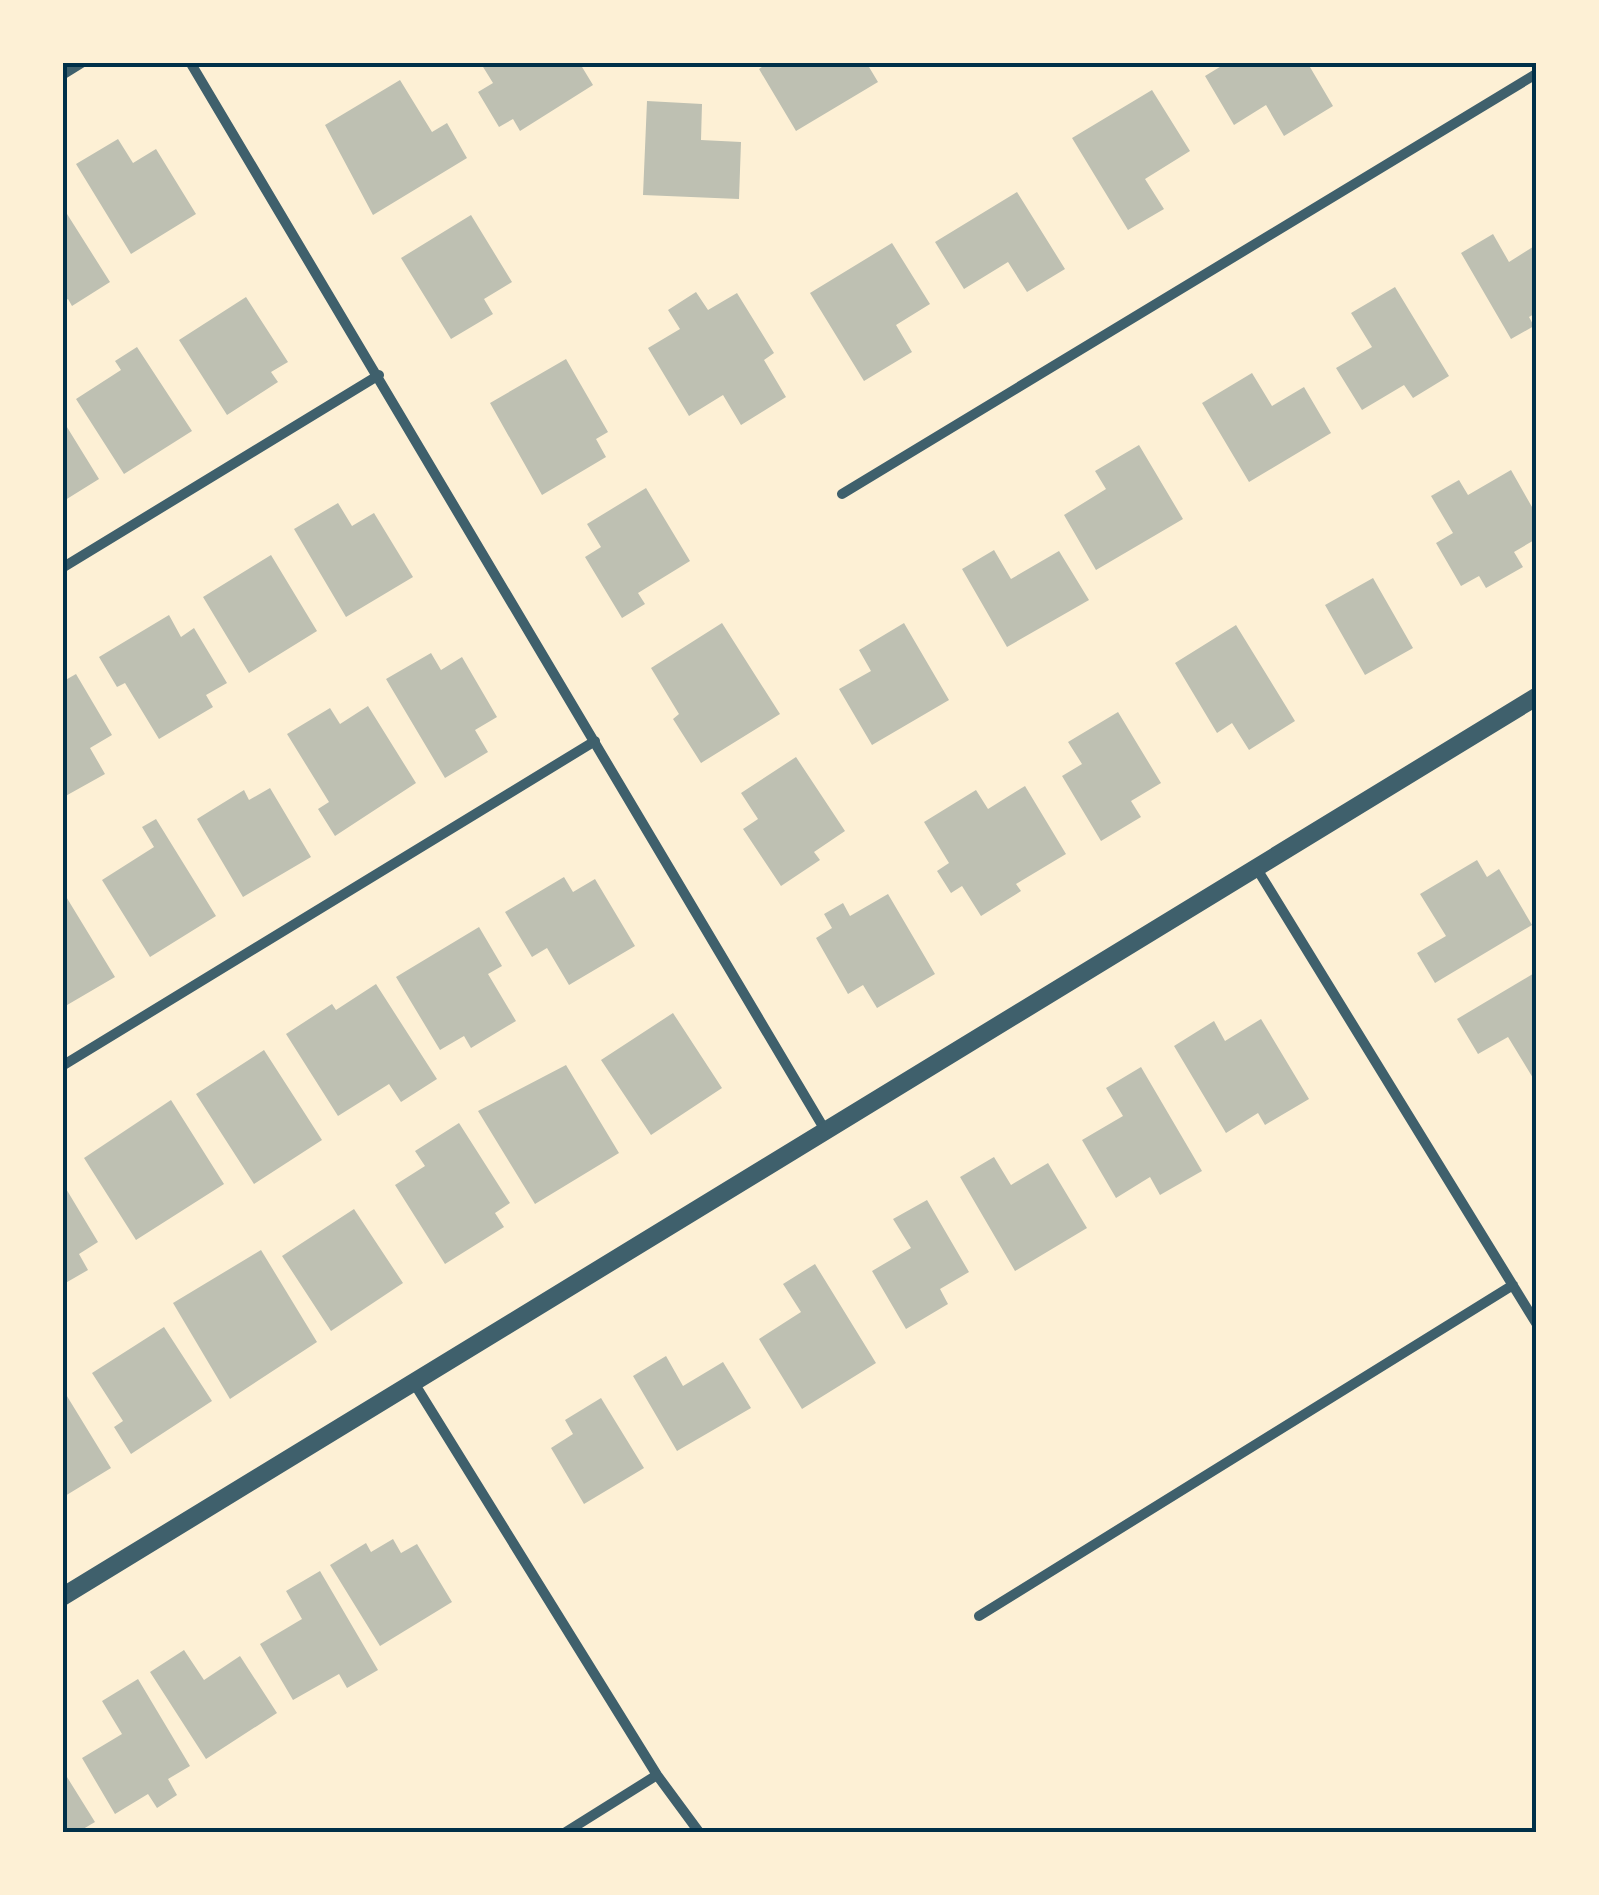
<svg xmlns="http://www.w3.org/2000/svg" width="1599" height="1895" viewBox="0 0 1599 1895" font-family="'Work Sans',sans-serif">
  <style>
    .building { fill: #bec0b2 }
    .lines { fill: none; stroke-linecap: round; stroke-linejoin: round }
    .minor { stroke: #3f606c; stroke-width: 10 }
    .tertiary { stroke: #3f606c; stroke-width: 18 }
    .neatline { fill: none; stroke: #003049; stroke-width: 4 }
  </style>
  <rect width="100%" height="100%" fill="#fdf0d5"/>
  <path class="building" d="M 480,62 L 579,62 L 593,85 L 520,131 L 513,119 L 499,127 L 478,92 L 493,83 Z
    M 769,62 L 866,62 L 878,82 L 796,131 L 759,69 Z
    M 1228,62 L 1307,62 L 1333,106 L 1284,136 L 1266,105 L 1234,125 L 1205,76 Z
    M 400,80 L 432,132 L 447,123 L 467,158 L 373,215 L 325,125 Z
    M 1152,90 L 1190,151 L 1145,179 L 1164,209 L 1128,230 L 1072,138 Z
    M 647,101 L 702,104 L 701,140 L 741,142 L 739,199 L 643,195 Z
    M 118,139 L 133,163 L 156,149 L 196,214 L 131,254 L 76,164 Z
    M 1017,192 L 1065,269 L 1027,292 L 1008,262 L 964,289 L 935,242 Z
    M 62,206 L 110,282 L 72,306 L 68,299 L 62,302 Z
    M 471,215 L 512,282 L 484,299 L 493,314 L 451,339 L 401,258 Z
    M 1493,234 L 1509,262 L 1536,245 L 1536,313 L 1529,317 L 1534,326 L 1511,339 L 1461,253 Z
    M 892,243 L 930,304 L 896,325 L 912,352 L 864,381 L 810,293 Z
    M 1395,287 L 1449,376 L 1413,398 L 1404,385 L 1362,410 L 1336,368 L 1372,347 L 1351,313 Z
    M 696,292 L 708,310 L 737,293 L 774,353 L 764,360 L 786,397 L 741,425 L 723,395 L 689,416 L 648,348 L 680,329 L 668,310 Z
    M 246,297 L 288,362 L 271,372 L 278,382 L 227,415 L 179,340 Z
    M 137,347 L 192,431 L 124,474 L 76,399 L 121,370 L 115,361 Z
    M 566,359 L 608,432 L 596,439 L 606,457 L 542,495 L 490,403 Z
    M 1252,373 L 1272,406 L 1304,387 L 1331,433 L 1249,482 L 1202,403 Z
    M 62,419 L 99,479 L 62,502 Z
    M 1139,445 L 1183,519 L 1096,570 L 1064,515 L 1106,489 L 1095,471 Z
    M 1511,470 L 1536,514 L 1536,539 L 1514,552 L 1523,567 L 1486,588 L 1479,576 L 1461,586 L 1436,543 L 1453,533 L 1431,496 L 1459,480 L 1468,495 Z
    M 646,488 L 690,561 L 638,593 L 645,604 L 622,618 L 585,557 L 601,547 L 587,524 Z
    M 338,503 L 352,526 L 374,513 L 413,577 L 346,617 L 294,529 Z
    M 994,550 L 1011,579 L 1059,551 L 1089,600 L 1007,647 L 962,569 Z
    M 271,555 L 317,631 L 249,673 L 203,597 Z
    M 1373,578 L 1413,648 L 1365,675 L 1325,605 Z
    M 169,615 L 181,637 L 194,628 L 227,683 L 206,695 L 213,707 L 159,739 L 125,683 L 117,687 L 99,657 Z
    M 722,623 L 780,714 L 701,763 L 673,719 L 679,714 L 651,668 Z
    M 904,623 L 949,700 L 872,745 L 839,689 L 871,671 L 859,650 Z
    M 1236,625 L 1295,721 L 1249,750 L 1232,723 L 1217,733 L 1175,663 Z
    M 431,653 L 441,670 L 462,657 L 497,717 L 475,730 L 488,752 L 445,778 L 386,679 Z
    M 76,674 L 112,735 L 90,748 L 105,774 L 62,798 L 62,682 Z
    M 368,706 L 416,783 L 335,836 L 318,809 L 329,802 L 287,734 L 330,708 L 340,724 Z
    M 1118,712 L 1161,783 L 1131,801 L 1141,817 L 1101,841 L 1062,776 L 1082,764 L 1068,742 Z
    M 796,757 L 845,831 L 814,852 L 820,860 L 781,886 L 743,829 L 758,819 L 741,793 Z
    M 1025,786 L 1066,854 L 1016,884 L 1021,891 L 981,916 L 962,886 L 951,893 L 937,871 L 949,863 L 924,822 L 976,790 L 988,809 Z
    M 270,788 L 311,857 L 243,897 L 197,819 L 244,790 L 249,800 Z
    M 156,819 L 216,916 L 150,957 L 102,880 L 154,847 L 142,827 Z
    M 1477,860 L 1487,877 L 1499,869 L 1532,925 L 1435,983 L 1417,953 L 1446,936 L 1420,894 Z
    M 564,877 L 573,892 L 595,879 L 635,946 L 569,985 L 547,948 L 532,957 L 505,912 Z
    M 62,890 L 115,977 L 62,1008 Z
    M 888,894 L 935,974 L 877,1008 L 863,985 L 848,994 L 816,938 L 832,928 L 824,914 L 843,903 L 850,916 Z
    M 479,927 L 502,966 L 488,974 L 516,1021 L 471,1048 L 464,1036 L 440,1050 L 396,977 Z
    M 1536,972 L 1536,1076 L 1533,1078 L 1508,1037 L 1478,1054 L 1457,1019 Z
    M 376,984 L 437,1079 L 401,1102 L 389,1084 L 338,1116 L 286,1034 L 332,1004 L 336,1010 Z
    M 673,1013 L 722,1088 L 651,1135 L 601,1060 Z
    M 1261,1019 L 1309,1099 L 1265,1125 L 1258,1113 L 1226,1133 L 1174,1046 L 1214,1021 L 1225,1041 Z
    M 264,1050 L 322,1140 L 254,1184 L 196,1094 Z
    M 566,1065 L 619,1153 L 535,1204 L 478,1111 Z
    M 1141,1067 L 1202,1171 L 1160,1195 L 1150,1177 L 1116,1198 L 1082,1140 L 1123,1116 L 1106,1088 Z
    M 171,1100 L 224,1184 L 136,1240 L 84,1158 Z
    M 459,1123 L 510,1203 L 495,1213 L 504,1227 L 445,1264 L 395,1185 L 425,1166 L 415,1151 Z
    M 994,1157 L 1011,1185 L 1048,1163 L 1087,1228 L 1015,1271 L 960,1177 Z
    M 62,1182 L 98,1242 L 79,1254 L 88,1270 L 62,1285 Z
    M 927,1200 L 969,1272 L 940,1289 L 948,1304 L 906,1329 L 872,1271 L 911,1248 L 893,1219 Z
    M 354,1209 L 403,1283 L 331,1331 L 282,1256 Z
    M 261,1250 L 317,1342 L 230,1399 L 173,1303 Z
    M 815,1264 L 876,1363 L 802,1409 L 759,1339 L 801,1312 L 783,1284 Z
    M 164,1327 L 212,1401 L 131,1454 L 114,1427 L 123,1421 L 92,1373 Z
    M 666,1356 L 683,1386 L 723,1362 L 751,1408 L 677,1451 L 633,1376 Z
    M 62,1388 L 111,1468 L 65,1496 L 67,1500 L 62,1503 Z
    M 601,1398 L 644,1468 L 584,1504 L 551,1448 L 573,1434 L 565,1420 Z
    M 393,1539 L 401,1553 L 417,1544 L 452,1602 L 380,1646 L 330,1565 L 366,1543 L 371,1552 Z
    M 320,1571 L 378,1670 L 347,1688 L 339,1674 L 293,1700 L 260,1644 L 302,1619 L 286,1591 Z
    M 184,1650 L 204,1680 L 240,1656 L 277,1713 L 206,1759 L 150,1672 Z
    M 138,1679 L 190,1766 L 168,1779 L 177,1795 L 157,1808 L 148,1794 L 115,1814 L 82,1758 L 122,1734 L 102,1701 Z
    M 62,1769 L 95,1822 L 78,1832 L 62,1832 Z"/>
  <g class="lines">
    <path class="minor" d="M 190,62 L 825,1130
      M 62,75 L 83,62
      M 842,494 L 1536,74
      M 62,568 L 379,375
      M 1257,869 L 1536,1323
      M 62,1066 L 595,741
      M 414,1383 L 657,1775 L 699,1832
      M 979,1616 L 1513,1285
      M 566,1832 L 657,1775"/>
    <path class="tertiary" d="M 62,1597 L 1536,697"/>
  </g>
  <rect width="1599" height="1895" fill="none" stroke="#fdf0d5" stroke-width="130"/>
  <rect x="65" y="65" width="1469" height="1765" class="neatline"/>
</svg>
